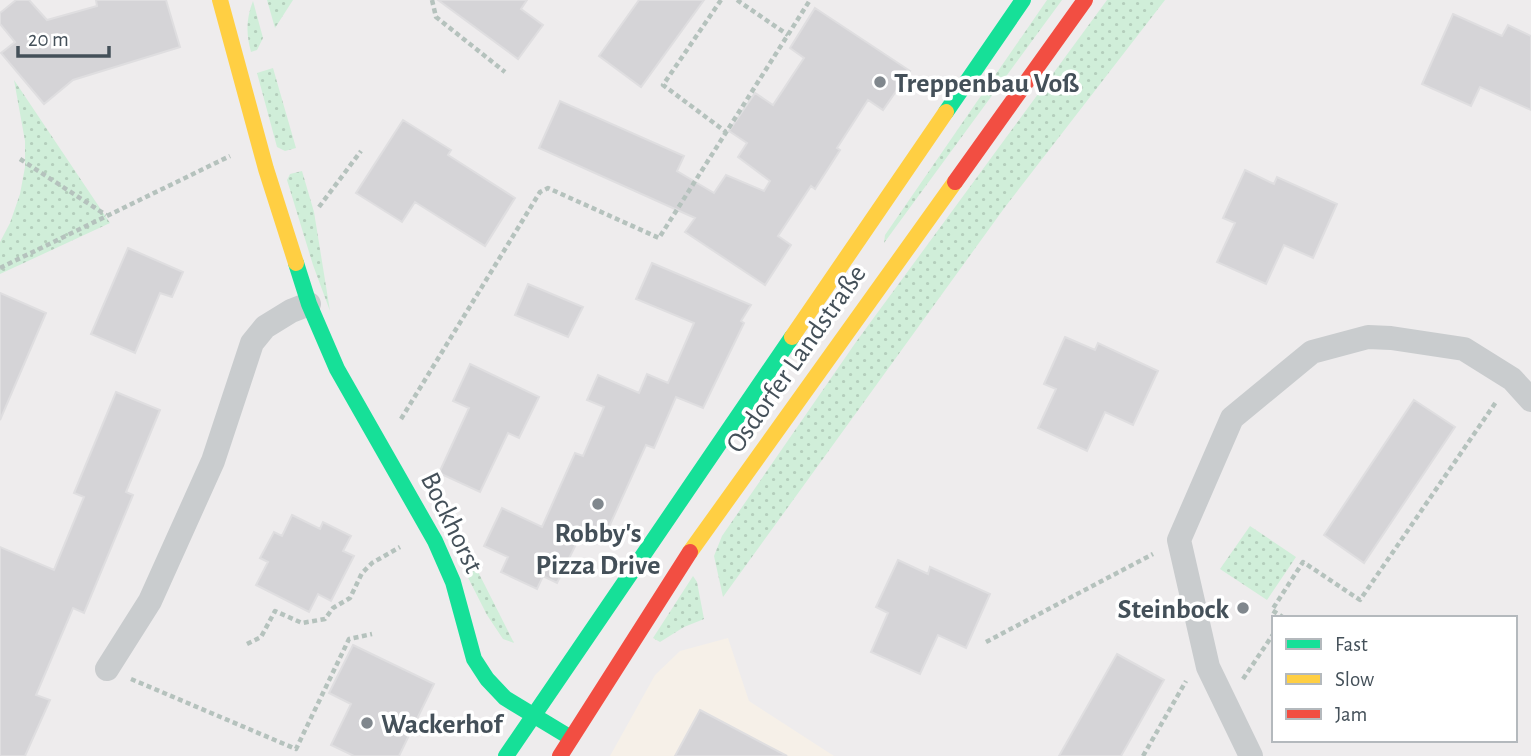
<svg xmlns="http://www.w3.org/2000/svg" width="1531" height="756" viewBox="0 0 1531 756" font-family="'Alegreya Sans',sans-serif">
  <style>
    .commercial { fill: #f6f0e8 }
    .grass { fill: url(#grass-dots) }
    .building { fill: #d5d4d7; stroke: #dfdee0; stroke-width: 2 }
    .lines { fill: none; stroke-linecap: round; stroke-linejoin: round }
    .path { stroke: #b5c2bd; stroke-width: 4.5; stroke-dasharray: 5 3.5; stroke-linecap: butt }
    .street { stroke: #c9ccce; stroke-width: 24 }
    .fast { stroke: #16e098; stroke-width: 16 }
    .slow { stroke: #ffcf43; stroke-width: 16 }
    .jam { stroke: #f24e42; stroke-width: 16 }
    .poi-dot { fill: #80878d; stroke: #fff; stroke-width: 2.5 }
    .labels { text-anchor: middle; stroke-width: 7; stroke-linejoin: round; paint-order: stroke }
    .poi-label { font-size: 28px; font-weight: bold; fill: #445059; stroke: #fff; text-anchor: start }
    .street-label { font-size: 28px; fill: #445059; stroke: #fff }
  </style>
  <defs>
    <pattern id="grass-dots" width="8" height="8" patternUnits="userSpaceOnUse" patternTransform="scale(1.75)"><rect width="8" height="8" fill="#d0eed9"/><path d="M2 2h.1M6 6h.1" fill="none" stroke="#b4cebc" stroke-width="1.8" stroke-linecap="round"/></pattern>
  </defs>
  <rect width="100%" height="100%" fill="#eeeced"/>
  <path class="commercial" d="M 728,638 L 749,701 L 834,756 L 610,756 L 655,675 L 680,651 Z"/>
  <path class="grass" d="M 267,0 L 293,0 L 275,28 Z
    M 1047,0 L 1062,0 L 884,243 L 885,235 Z
    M 1107,0 L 1165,0 L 1005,207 L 723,597 L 714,556 L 722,536 L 856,342 Z
    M 253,1 L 263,38 L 257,50 L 251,52 C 246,33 246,19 253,1 Z
    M 273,68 L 296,148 L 285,151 L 277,147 L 257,73 Z
    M 14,80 L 110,223 L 0,274 L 0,242 L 10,223 L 20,194 L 25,167 L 25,141 Z
    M 302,171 L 314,212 L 330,311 L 313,265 L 287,180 L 290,174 Z
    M 1250,526 L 1296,557 L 1267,600 L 1220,569 Z
    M 462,540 L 514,643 L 503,639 L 487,615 L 454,550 Z
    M 693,576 L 697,582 L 704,619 L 684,627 L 660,642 L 653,638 Z"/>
  <path class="building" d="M 16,0 L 29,0 L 47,20 L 97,6 L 96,0 L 166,0 L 180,47 L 73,80 L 44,104 L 1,53 L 15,42 L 0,24 L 0,13 Z
    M 438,0 L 527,0 L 521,9 L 543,25 L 518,59 Z
    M 639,0 L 704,0 L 641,87 L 599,56 Z
    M 815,8 L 910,71 L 883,110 L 868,100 L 837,148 L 840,150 L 815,189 L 811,186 L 778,236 L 791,245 L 765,285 L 685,232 L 695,218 L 539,148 L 560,101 L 684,156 L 677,171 L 714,193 L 726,175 L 764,191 L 770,181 L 738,157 L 747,143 L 729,131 L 755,93 L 773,105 L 804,58 L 790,48 Z
    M 1453,14 L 1502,36 L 1508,25 L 1531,36 L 1531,110 L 1480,87 L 1471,106 L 1422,84 Z
    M 403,120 L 451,150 L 448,155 L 515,198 L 485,246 L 415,202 L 402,222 L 356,193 Z
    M 1245,170 L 1274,184 L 1277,177 L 1337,204 L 1313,258 L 1284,245 L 1266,284 L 1217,262 L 1235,223 L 1223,218 Z
    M 128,248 L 183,272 L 172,297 L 160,293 L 135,353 L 91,334 Z
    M 652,263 L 751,305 L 741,321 L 744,323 L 703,408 L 676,397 L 654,448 L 646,445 L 609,527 L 599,523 L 590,543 L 579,538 L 557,583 L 543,576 L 537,589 L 501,572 L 508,557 L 484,546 L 502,508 L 542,527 L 575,453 L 583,456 L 604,407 L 587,400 L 598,375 L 639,393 L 647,374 L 668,383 L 694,323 L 636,299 Z
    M 528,284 L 583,307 L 568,337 L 515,315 Z
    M 0,293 L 46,313 L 0,420 Z
    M 1065,337 L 1095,350 L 1098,343 L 1158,371 L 1133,425 L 1105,412 L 1087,451 L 1038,428 L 1056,389 L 1044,384 Z
    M 470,364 L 539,397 L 519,438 L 508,433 L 480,492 L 439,473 L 469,408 L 453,401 Z
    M 116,392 L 160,410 L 126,492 L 133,495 L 84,613 L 73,608 L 36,695 L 50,700 L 25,756 L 0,756 L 0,547 L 54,570 L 84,497 L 74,493 Z
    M 1414,400 L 1455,427 L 1364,563 L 1324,535 Z
    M 292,515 L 320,529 L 323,522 L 351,536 L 343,551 L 354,556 L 331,601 L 318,594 L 309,612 L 256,585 L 268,562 L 260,558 L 274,532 L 282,536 Z
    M 898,560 L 928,574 L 930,567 L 990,594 L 966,648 L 938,635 L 920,674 L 871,652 L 888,613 L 876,607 Z
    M 353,645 L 434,684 L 399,756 L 354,756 L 331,745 L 351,704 L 329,693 Z
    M 1117,654 L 1164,680 L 1121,756 L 1059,756 Z
    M 700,710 L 787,756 L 675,756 Z"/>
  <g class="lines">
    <path class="path" d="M 432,0 L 436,17 L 505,72
      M 721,0 L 663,85 L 726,132
      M 737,0 L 788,35
      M 20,159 L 106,215
      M 319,207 L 361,151
      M 0,268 L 230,156
      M 401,419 L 540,192 L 548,188 L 659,238 L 810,0
      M 1284,618 L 1272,610 L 1303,562 L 1360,600 L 1496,402
      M 986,642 L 1153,554
      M 247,644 L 261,637 L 275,611 L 302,623 L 325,619 L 333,608 L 350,598 L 362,573 L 372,563 L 400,547
      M 131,679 L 296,749 L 349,639 L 372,634
      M 1243,679 L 1274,633
      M 1143,756 L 1186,681"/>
    <path class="street" d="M 107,669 L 150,601 L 213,461 L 252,343 L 265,327 L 291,311 L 309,304
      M 1251,756 L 1208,667 L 1179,540 L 1232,418 L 1312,352 L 1368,337 L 1391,338 L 1464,349 L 1512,379 L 1531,400"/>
    <path class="fast" d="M 946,112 L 1023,0
      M 296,263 L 309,304 L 337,369 L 435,541 L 453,582 L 474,659 L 487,679 L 505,698 L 571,738
      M 506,756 L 792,337"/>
    <path class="slow" d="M 220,0 L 266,169 L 296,263
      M 792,337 L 946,112
      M 690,552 L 955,182"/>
    <path class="jam" d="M 955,182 L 1085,0
      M 560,756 L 690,552"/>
  </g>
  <g class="poi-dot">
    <circle cx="880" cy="82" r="7"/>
    <circle cx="598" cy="504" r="7"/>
    <circle cx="1243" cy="608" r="7"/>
    <circle cx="367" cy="723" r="7"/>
  </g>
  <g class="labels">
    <g class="poi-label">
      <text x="894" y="92">Treppenbau Voß</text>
      <text x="598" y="542" text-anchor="middle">Robby's<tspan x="598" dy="32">Pizza Drive</tspan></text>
      <text x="1229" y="618" text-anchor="end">Steinbock</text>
      <text x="381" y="733">Wackerhof</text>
    </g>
    <g class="street-label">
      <text transform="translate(795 358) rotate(-55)" y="10">Osdorfer Landstraße</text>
      <text transform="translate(453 522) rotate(64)" y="10">Bockhorst</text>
    </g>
  </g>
  <rect x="1272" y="616" width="245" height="126" fill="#ffffff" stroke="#b4b9bd" stroke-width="2"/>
  <rect x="1286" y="639" width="35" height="10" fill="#16e098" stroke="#b4b9bd" stroke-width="2"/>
  <text x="1335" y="651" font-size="21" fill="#445059">Fast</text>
  <rect x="1286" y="674" width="35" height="10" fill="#ffcf43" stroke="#b4b9bd" stroke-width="2"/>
  <text x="1335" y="686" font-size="21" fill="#445059">Slow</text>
  <rect x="1286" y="709" width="35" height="10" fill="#f24e42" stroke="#b4b9bd" stroke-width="2"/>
  <text x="1335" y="721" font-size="21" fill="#445059">Jam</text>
  <path d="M18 46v10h91v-10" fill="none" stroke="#445059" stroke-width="3.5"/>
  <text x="28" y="46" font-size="21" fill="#445059" stroke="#ffffff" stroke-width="5" paint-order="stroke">20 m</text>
</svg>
